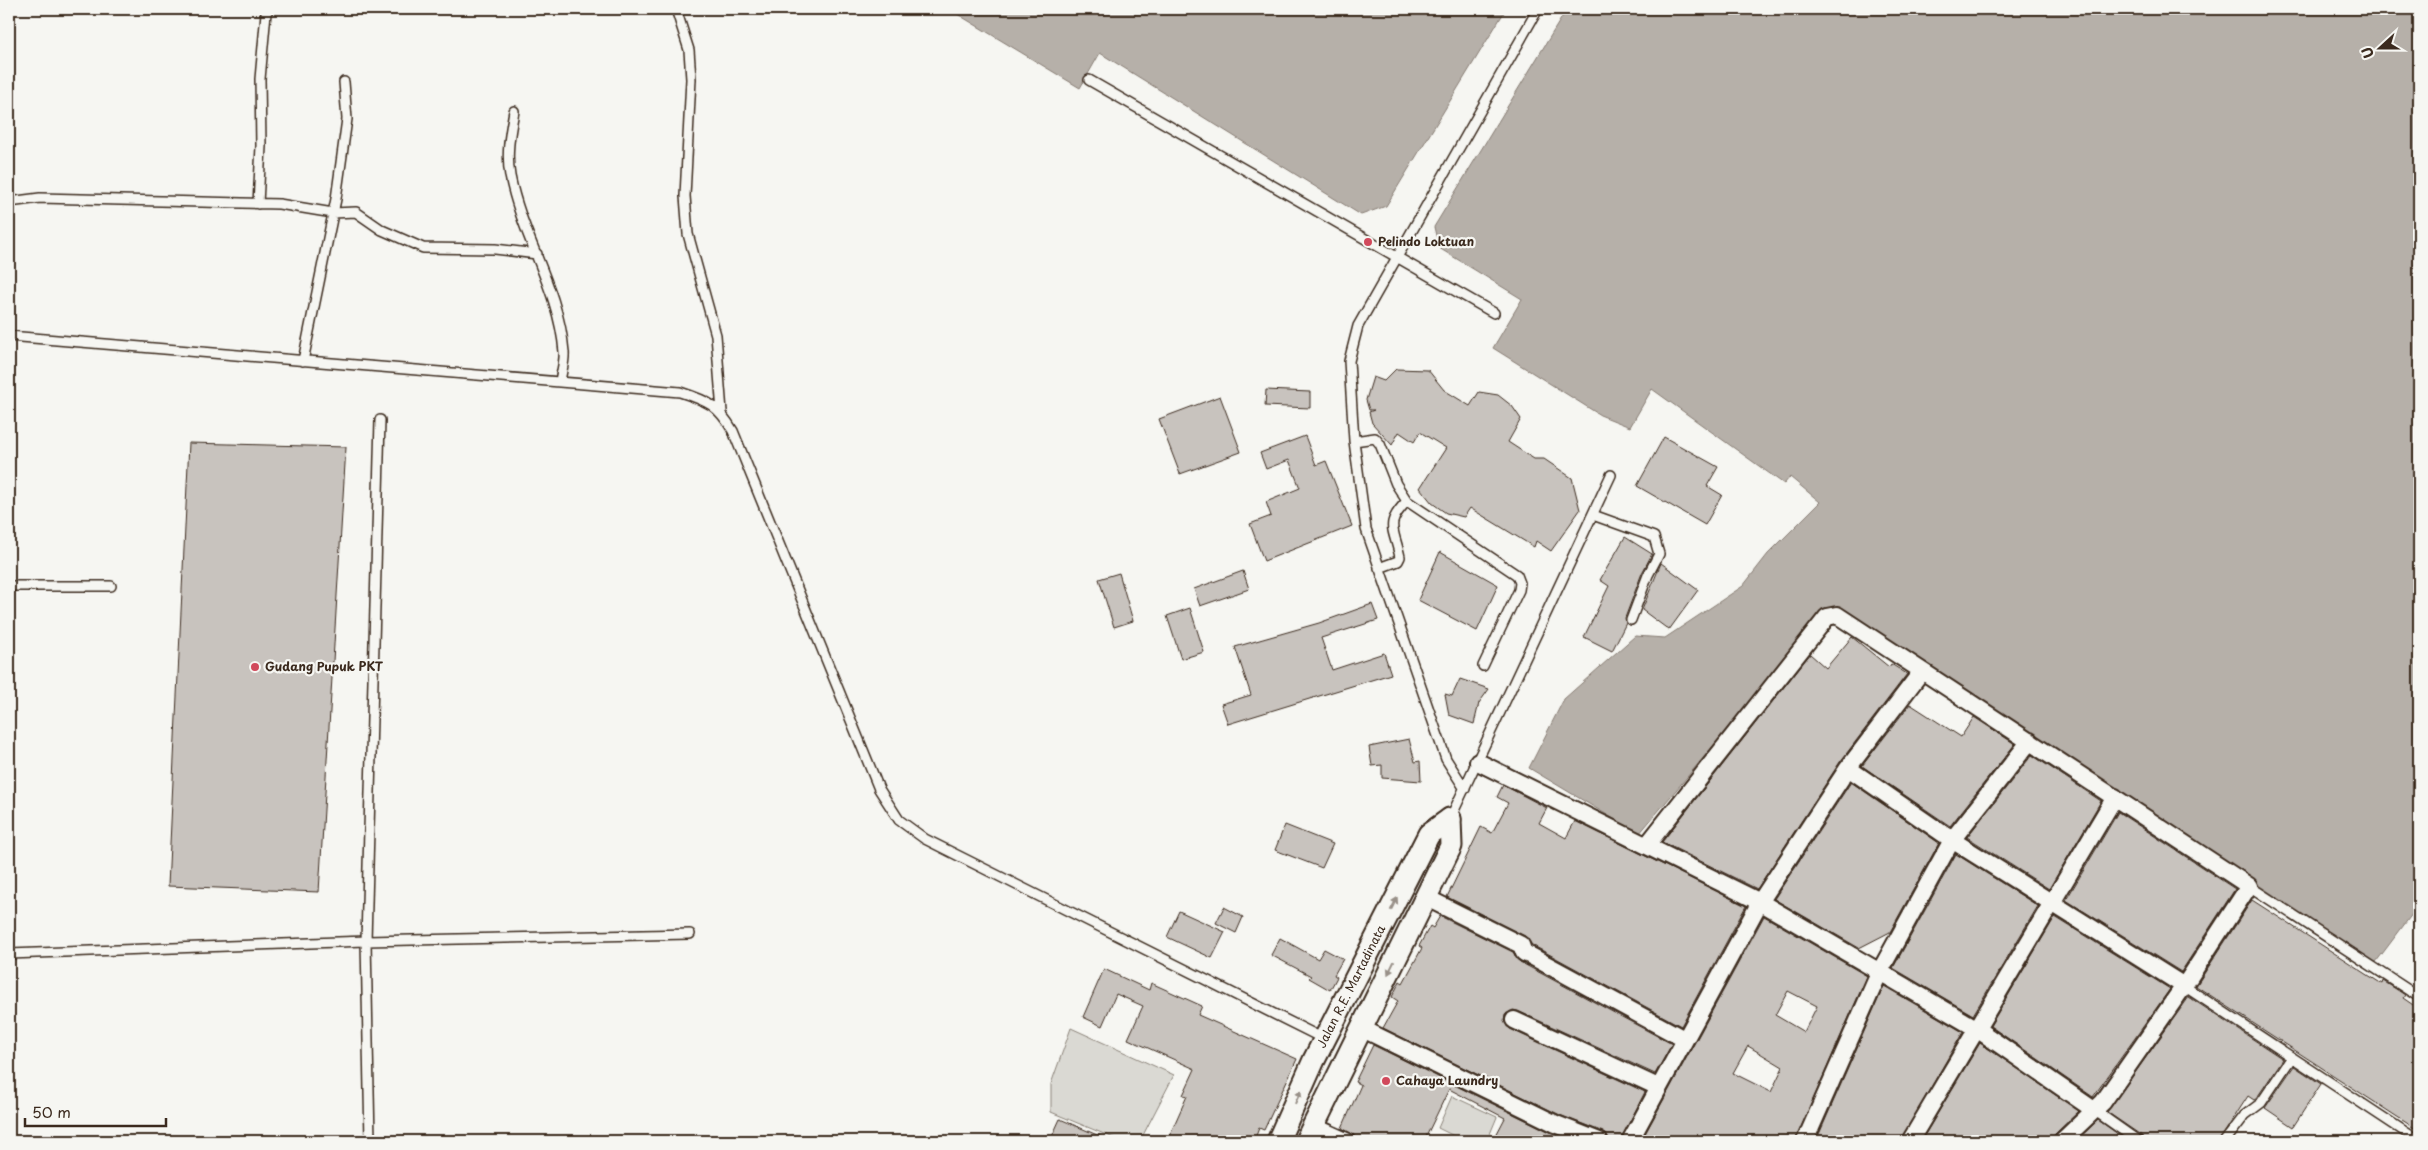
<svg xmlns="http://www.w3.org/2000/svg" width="2428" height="1150" viewBox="0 0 2428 1150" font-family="'Playpen Sans',sans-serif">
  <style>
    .green { fill: #dad9d3; stroke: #8a8278 }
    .water { fill: #b6b0a9; stroke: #857a71 }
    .building { fill: #c8c3be; stroke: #3b2a1e; fill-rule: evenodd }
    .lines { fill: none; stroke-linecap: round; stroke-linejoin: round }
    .service-casing { stroke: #3b2a1e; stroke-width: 12 }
    .minor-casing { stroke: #3b2a1e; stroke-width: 20 }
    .tertiary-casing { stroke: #3b2a1e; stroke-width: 25 }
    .service { stroke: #f6f6f2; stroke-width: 9 }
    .minor { stroke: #f6f6f2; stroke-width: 16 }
    .tertiary { stroke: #f6f6f2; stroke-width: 21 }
    .oneway { fill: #989088 }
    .poi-dot { fill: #d1495b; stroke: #f6f6f2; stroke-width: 2 }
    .labels { text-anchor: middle; stroke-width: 4.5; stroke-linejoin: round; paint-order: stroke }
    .poi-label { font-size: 12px; font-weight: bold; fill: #3b2a1e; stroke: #f6f6f2; text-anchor: start }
    .street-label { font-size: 12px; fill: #3b2a1e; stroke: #f6f6f2 }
  </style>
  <rect width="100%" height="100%" fill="#f6f6f2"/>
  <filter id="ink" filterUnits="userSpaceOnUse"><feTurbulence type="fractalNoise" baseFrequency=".02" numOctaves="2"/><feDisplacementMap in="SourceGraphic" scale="10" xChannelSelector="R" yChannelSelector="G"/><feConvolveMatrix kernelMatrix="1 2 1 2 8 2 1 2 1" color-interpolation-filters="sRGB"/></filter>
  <g filter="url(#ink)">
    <path class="green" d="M 1071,1028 L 1174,1075 L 1140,1141 L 1121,1141 L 1051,1112 L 1051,1084 Z
      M 1452,1096 L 1497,1117 L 1487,1141 L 1464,1141 L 1438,1128 Z"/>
    <path class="water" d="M 949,9 L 1506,9 L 1386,206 L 1361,215 L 1100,53 L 1080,88 Z
      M 1567,9 L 2419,9 L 2419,905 L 2376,962 L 1840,611 L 1826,612 L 1639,834 L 1529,768 L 1564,699 L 1635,636 L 1665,638 L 1743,586 L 1768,554 L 1820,502 L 1790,477 L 1784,484 L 1652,389 L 1630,427 L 1600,415 L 1493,348 L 1522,299 L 1439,248 L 1434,227 Z"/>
    <path class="building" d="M 1396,369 L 1428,370 L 1444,390 L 1470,406 L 1479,392 L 1498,395 L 1512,406 L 1521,419 L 1508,442 L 1534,459 L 1544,459 L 1572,478 L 1580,510 L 1551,551 L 1536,541 L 1534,547 L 1470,508 L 1464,517 L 1446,513 L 1432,503 L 1420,488 L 1446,448 L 1420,432 L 1414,442 L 1399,432 L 1392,445 L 1372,423 L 1369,412 L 1374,410 L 1369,410 L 1366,400 L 1373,377 L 1384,381 Z
      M 1266,390 L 1310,392 L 1310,408 L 1265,406 Z
      M 1220,396 L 1241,452 L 1180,474 L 1159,419 Z
      M 1305,436 L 1316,465 L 1326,461 L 1352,526 L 1264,561 L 1250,524 L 1271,516 L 1266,502 L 1300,488 L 1289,460 L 1266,469 L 1260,453 Z
      M 1664,437 L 1718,467 L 1707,486 L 1722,495 L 1705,525 L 1637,486 Z
      M 189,443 L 346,447 L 319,892 L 168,886 Z
      M 1625,537 L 1652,554 L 1642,573 L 1625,618 L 1626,623 L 1612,651 L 1584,637 L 1609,586 L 1600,580 Z
      M 1440,552 L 1498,585 L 1477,631 L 1418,600 Z
      M 1661,563 L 1698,590 L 1669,630 L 1642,610 Z
      M 1243,571 L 1249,589 L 1200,606 L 1194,589 Z
      M 1119,573 L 1133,621 L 1114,627 L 1099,579 Z
      M 1372,604 L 1378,620 L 1321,638 L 1332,670 L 1384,653 L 1391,674 L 1228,724 L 1221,704 L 1251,695 L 1235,647 L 1319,623 Z
      M 1190,608 L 1204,652 L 1181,659 L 1167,616 Z
      M 1852,637 L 1889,667 L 1891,664 L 1907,674 L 1840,762 L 1757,889 L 1662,842 L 1810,654 L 1826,668 Z
      M 1460,679 L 1489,689 L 1479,703 L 1474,724 L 1449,715 L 1445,694 L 1452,696 Z
      M 1910,704 L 1961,737 L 1974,717 L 2015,744 L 1950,826 L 1862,766 Z
      M 1409,739 L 1415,762 L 1420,761 L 1421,781 L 1382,778 L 1382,765 L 1372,766 L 1369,747 Z
      M 2032,755 L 2101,801 L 2049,889 L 1967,837 Z
      M 1851,782 L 1939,843 L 1890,932 L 1859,948 L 1774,899 Z
      M 1503,785 L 1547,808 L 1539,823 L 1566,838 L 1575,821 L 1746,906 L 1681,1026 L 1532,945 L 1525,936 L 1447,897 L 1481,827 L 1492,833 L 1508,803 L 1497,797 Z
      M 2118,812 L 2235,889 L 2181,972 L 2066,900 Z
      M 1285,825 L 1333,844 L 1322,868 L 1275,850 Z
      M 1956,854 L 2038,906 L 1973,1015 L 1893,968 Z
      M 2252,900 L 2382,984 L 2383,981 L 2396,989 L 2405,995 L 2403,998 L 2419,1009 L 2419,1131 L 2196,986 Z
      M 1224,907 L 1243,917 L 1236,933 L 1216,923 Z
      M 1179,911 L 1225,932 L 1212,958 L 1167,937 Z
      M 1440,916 L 1513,952 L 1520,962 L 1672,1044 L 1655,1074 L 1518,1011 L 1513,1010 L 1505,1015 L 1504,1021 L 1510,1029 L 1645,1092 L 1620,1141 L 1609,1141 L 1607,1135 L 1603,1132 L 1560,1115 L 1383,1028 L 1398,1001 L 1392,997 L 1400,981 L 1403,983 L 1422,948 L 1419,946 L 1430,926 L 1433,928 Z
      M 1764,916 L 1867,976 L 1795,1141 L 1641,1141 ZM 1788,991 L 1817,1006 L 1804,1032 L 1775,1015 ZM 1748,1046 L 1783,1067 L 1771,1092 L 1733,1073 Z
      M 2055,917 L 2170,989 L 2093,1097 L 1990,1026 Z
      M 1280,938 L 1318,959 L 1324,949 L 1343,959 L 1334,975 L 1337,977 L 1330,990 L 1309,978 L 1311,976 L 1271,955 Z
      M 1104,969 L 1149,990 L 1151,983 L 1202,1006 L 1198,1015 L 1297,1059 L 1264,1130 L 1259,1128 L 1254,1141 L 1167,1141 L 1187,1096 L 1183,1095 L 1195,1069 L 1128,1039 L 1143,1006 L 1116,994 L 1102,1026 L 1083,1017 Z
      M 1884,986 L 1963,1032 L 1900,1141 L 1816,1141 Z
      M 2189,997 L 2283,1059 L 2256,1099 L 2254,1100 L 2248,1096 L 2219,1141 L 2144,1141 L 2142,1136 L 2107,1112 Z
      M 1980,1043 L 2079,1111 L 2055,1134 L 2052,1141 L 1921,1141 Z
      M 1373,1045 L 1552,1133 L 1572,1141 L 1493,1141 L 1505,1118 L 1449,1089 L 1424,1141 L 1356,1141 L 1354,1135 L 1342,1128 L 1361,1085 L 1355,1082 Z
      M 2294,1066 L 2321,1084 L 2293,1127 L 2265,1108 Z
      M 1060,1119 L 1111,1141 L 1050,1141 Z
      M 2098,1120 L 2128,1141 L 2076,1141 Z"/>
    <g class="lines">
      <g class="service-casing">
        <path id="service" d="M 676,9 L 689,50 L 691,79 L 685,196 L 688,234 L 716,335 L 722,412
          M 1089,80 L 1494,313
          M 514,111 C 510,133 506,153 510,176 C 522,237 559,289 564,352 C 565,361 561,373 560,382
          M 9,202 L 40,198 L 279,204 L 333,213 L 356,212 L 382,230 L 423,248 L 495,249 L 537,254
          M 258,204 L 261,146 L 260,79 L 266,13 L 269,9
          M 9,336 L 680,392 C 708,401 718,405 733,431 L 879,789 L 899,820 L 925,839 L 1324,1039
          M 303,361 L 336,199 L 347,119 L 344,82
          M 1354,441 L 1375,438 L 1380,444 L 1396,484 L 1407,501
          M 1593,515 L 1654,537 L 1659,554 L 1648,575 L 1631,620
          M 1379,568 L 1398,561 L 1400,557 C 1394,528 1384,525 1407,501 L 1517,575 L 1520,583 L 1519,590 L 1483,666
          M 9,586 L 111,586
          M 1465,789 L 1446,759 L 1366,529 L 1354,441 L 1349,361 L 1358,326 L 1538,9
          M 1450,819 L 1611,475
          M 2249,886 L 2419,997
          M 9,954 L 366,941 L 690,934
          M 2184,986 L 2419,1141
          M 2094,1110 L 2138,1141
          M 370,1141 L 366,941 L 380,420
          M 2225,1141 L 2245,1115 L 2261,1103 L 2292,1057"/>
      </g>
      <g class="minor-casing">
        <path id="minor" d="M 1478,762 L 1760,902 L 1974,1027 L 2094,1110
          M 1848,768 L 1952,840 L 2184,986
          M 1647,845 L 1827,617 L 1837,615 L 2249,886 L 2184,986 L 2103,1102 L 2062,1141
          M 1425,897 L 1521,945 L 1524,953 L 1531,956 L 1684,1039
          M 1514,1020 L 1658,1087
          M 1361,1028 L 1556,1124 L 1599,1141
          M 1313,1126 L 1346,1141
          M 1630,1141 L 1760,902 L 1848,768 L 1922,671
          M 1805,1141 L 1880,971 L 1952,840 L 2030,741
          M 1910,1141 L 2115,797"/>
      </g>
      <g class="tertiary-casing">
        <g id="tertiary">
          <path id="s1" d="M 1278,1141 L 1314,1060 L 1429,834 L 1450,819"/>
          <path d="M 1306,1141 L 1451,846 L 1450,819"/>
        </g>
      </g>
      <use href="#service" class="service"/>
      <use href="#minor" class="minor"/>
      <use href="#tertiary" class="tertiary"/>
    </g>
    <defs><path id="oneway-solid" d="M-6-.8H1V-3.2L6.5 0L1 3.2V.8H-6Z" transform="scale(1.25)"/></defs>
    <g class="oneway">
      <use href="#oneway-solid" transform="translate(1394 904) rotate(-63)"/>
      <use href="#oneway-solid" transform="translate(1391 968) rotate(116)"/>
      <use href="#oneway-solid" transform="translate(1298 1097) rotate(-66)"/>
    </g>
  </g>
  <g class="poi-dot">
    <circle cx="1368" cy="242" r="5"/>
    <circle cx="255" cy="667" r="5"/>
    <circle cx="1386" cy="1081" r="5"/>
  </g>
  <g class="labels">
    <g class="poi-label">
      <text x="1378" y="246">Pelindo Loktuan</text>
      <text x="265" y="671">Gudang Pupuk PKT</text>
      <text x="1396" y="1085">Cahaya Laundry</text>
    </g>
    <g class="street-label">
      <text dy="4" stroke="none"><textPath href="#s1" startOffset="171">Jalan R.E. Martadinata</textPath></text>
    </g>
  </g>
  <rect width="2428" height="1150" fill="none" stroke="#f6f6f2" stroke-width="30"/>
  <rect x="15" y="15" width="2398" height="1120" fill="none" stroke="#3b2a1e" stroke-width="2" filter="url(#ink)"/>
  <g transform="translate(2380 48) rotate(249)" stroke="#f6f6f2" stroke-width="4" paint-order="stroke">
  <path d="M0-4L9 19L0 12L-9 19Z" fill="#3b2a1e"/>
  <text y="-8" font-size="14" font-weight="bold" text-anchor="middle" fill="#3b2a1e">U</text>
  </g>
  <path d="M25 1118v8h141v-8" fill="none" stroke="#3b2a1e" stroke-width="2.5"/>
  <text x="32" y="1118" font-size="15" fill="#3b2a1e" stroke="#f6f6f2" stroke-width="4" paint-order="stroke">50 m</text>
</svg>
